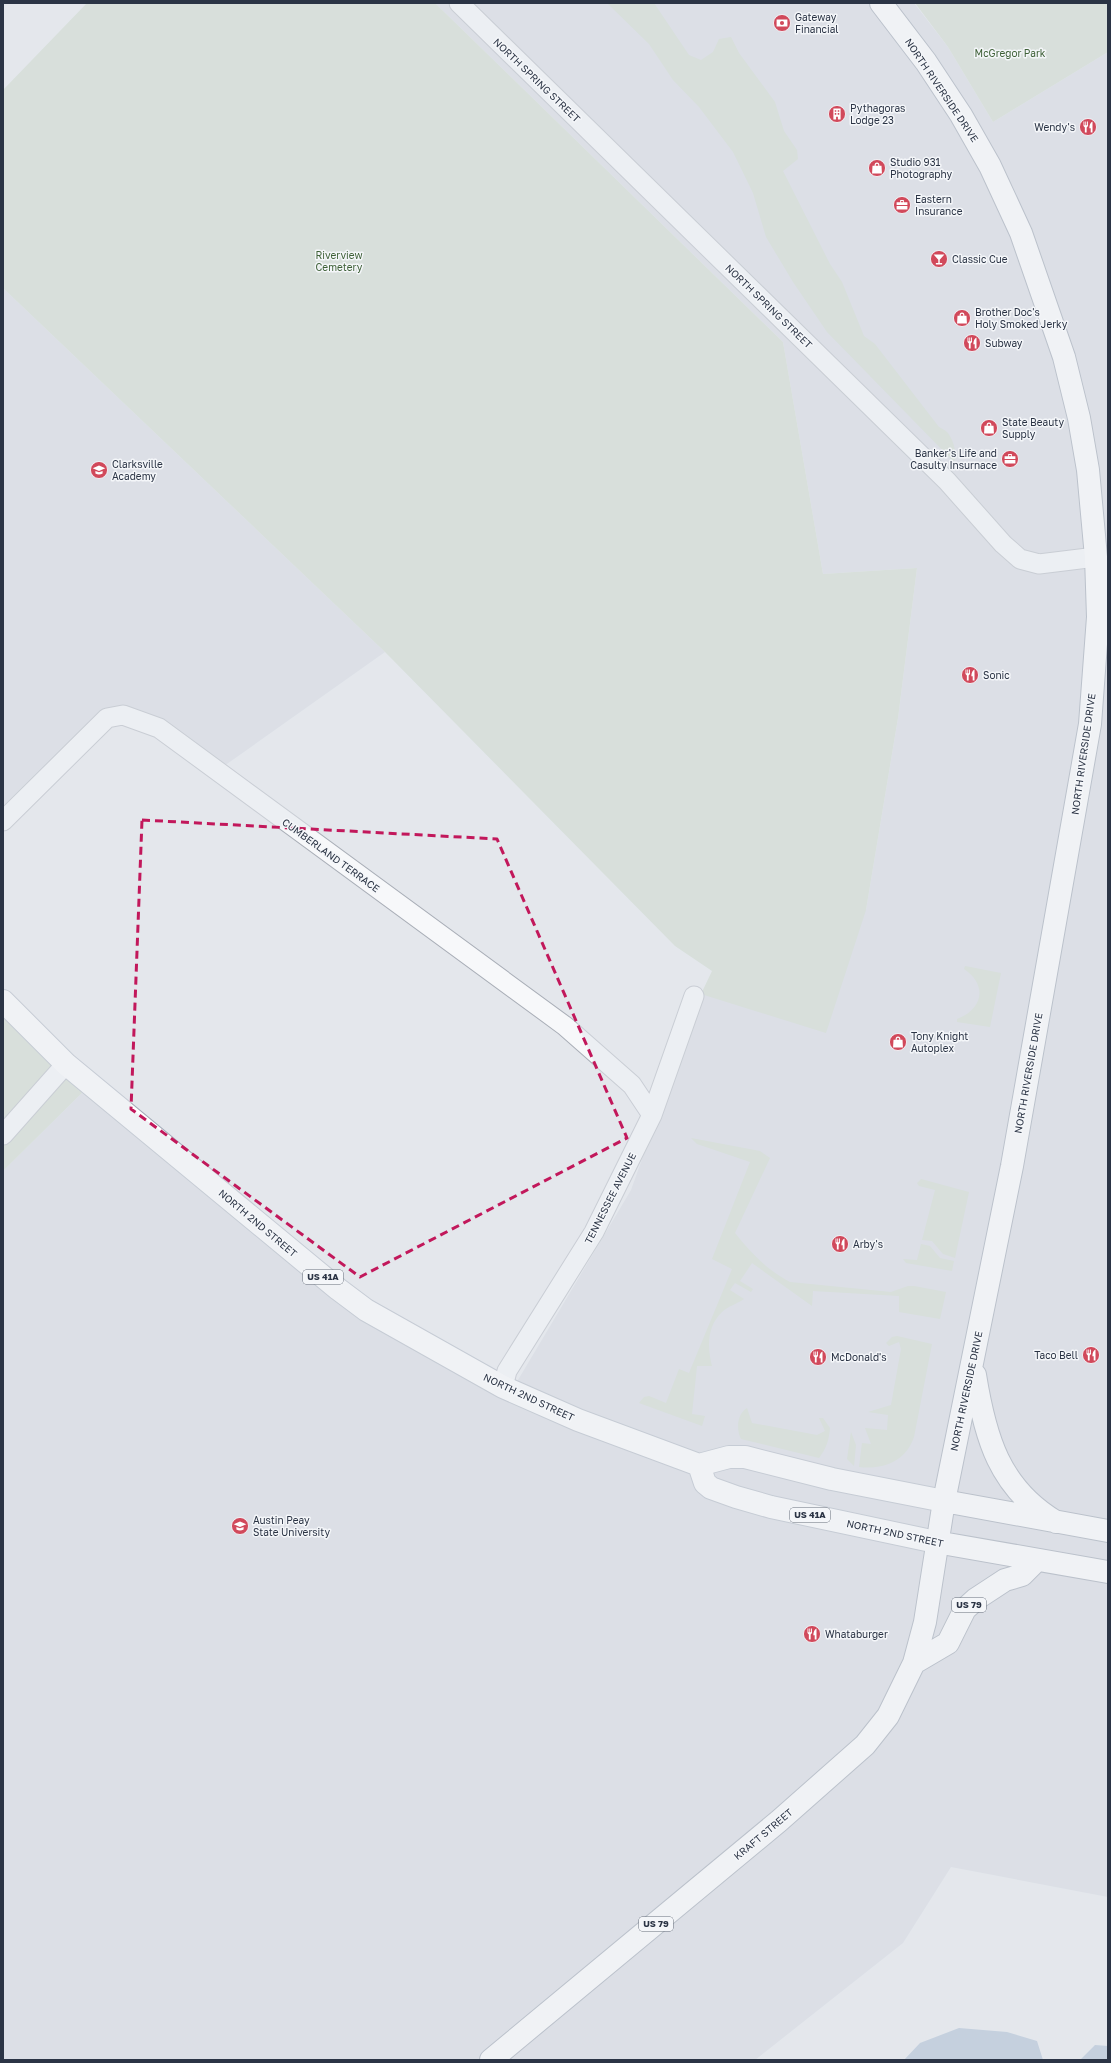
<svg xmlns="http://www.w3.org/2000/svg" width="1111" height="2063" viewBox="0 0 1111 2063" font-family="'Golos Text',sans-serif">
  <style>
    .built { fill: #d2d6de }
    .green { fill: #c9d6c5 }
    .water { fill: #9fb4cc }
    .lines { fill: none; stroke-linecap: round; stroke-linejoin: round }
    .street-casing { stroke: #a9aeb7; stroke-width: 21 }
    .primary-casing { stroke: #a3abb8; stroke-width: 24 }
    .highway-casing { stroke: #8b94a3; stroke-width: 24 }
    .street { stroke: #f7f8fa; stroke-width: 19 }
    .primary { stroke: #fff; stroke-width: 22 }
    .highway { stroke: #fff; stroke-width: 22 }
    .marked { fill: none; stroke: #c2185b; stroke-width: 3; stroke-dasharray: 8 5; stroke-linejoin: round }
    .labels { text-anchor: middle; stroke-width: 3; stroke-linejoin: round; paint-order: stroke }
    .shield { fill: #f4f6f9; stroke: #676e7b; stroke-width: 1 }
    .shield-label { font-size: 9px; font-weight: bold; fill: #2b3445 }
    .poi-label { font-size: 10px; fill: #2b3445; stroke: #f4f6f9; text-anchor: start }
    .park-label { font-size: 10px; fill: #3f6138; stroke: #f4f6f9 }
    .street-label { font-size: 10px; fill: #2b3445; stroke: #f4f6f9 }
  </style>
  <rect width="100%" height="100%" fill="#e4e7ec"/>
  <path class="built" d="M 435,3 L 914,3 L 948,47 L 993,122 L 1108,52 L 1108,1897 L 951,1867 L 903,1943 L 755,2060 L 3,2060 L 3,1171 L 93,1082 L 337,1286 L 515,1385 L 631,1190 L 701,994 L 866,910 L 898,718 L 917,568 L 823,574 L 783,342 Z
    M 3,288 L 385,652 L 217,771 L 123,715 L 3,821 Z"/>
  <path class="green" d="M 87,3 L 435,3 L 783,342 L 823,574 L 917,568 L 898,718 L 866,910 L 826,1033 L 701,994 L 712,971 L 675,946 L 385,652 L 3,288 L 3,90 Z
    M 607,3 L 654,3 L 689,55 L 701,60 L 713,52 L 719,39 L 731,37 L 739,53 L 775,102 L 784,131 L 797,150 L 798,159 L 783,171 L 830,264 L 842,282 L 864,336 L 875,344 L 939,427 C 941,428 945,430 947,432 C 953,438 958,455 954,462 L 827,332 L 793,282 L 766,237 L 753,193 L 733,152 L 699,107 L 673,80 L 649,44 Z
    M 915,3 L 1108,3 L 1108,52 L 993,122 L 948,47 Z
    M 965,966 L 1001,973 L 990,1027 L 957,1022 L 957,1019 C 983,1009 988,985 964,969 Z
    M 3,989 L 93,1082 L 3,1171 Z
    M 691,1138 L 760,1151 L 770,1158 L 735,1233 C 751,1253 767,1270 790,1282 L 891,1292 L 908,1286 L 914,1286 L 946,1292 L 940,1319 L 899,1312 L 899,1296 L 813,1291 L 812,1306 L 752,1263 L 740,1281 L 753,1289 L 751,1292 L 735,1283 L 730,1290 L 744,1299 C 737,1304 728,1306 722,1312 C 707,1326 707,1347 712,1366 L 697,1366 L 692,1414 L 705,1416 L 702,1426 L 639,1403 L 644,1397 L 649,1396 L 666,1403 L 679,1369 L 689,1373 L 732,1269 L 712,1259 L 750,1162 L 697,1144 Z
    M 921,1179 L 969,1192 L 955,1258 L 943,1254 L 932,1241 L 922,1240 L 935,1190 L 919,1186 L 917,1183 Z
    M 921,1244 L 930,1246 L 940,1258 L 954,1261 L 952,1271 L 906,1263 L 903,1259 L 917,1260 Z
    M 897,1336 L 932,1344 L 914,1437 C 906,1461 883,1470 859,1467 L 862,1443 L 871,1444 L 865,1428 L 887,1430 L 888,1415 L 868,1412 L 891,1405 L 901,1349 L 899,1342 L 889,1346 L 886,1343 L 892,1337 Z
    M 747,1408 L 752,1423 L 817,1435 L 825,1431 L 819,1418 L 823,1418 L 830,1428 C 829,1440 826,1449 819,1458 L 741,1439 C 736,1429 737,1414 747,1408 Z
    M 851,1432 L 856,1445 L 854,1466 L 847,1459 Z"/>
  <path class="water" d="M 959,2028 L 1007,2032 L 1037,2041 L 1043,2060 L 904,2060 L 920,2043 Z
    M 1095,2045 L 1108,2046 L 1108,2060 L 1080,2060 Z"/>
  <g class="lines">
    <g class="street-casing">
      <path id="street" d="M 459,3 L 947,481 L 1003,544 L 1020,559 L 1039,564 L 1096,557
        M 3,821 L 107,718 L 123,715 L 159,728 L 565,1026 L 632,1085 L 652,1115
        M 3,1135 L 66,1064
        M 503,1387 L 507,1371 L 594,1232 L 652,1115 L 694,996"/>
    </g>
    <g class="primary-casing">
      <path id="primary" d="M 3,1001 L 66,1064 L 338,1289 L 366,1310 L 503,1387 L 578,1420 L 699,1465 L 729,1457 L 745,1457 L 832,1479 L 944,1501
        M 699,1465 L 705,1483 L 711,1488 L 736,1497 L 771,1507 L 936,1542"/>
    </g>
    <g class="highway-casing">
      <path id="highway" d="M 975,1375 C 985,1437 999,1488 1056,1522
        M 944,1501 L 1108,1531
        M 936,1542 L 1108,1572
        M 914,1663 L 948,1643 L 965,1609 L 976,1599 L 1005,1580 L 1022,1575 L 1037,1560
        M 491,2060 L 779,1821 L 865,1745 L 888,1716 L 914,1663 L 925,1622 L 944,1501 L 1012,1166 L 1090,724 L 1098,617 L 1096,557 L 1088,470 L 1079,418 L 1064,357 L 1021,233 L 990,166 L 961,115 L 926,62 L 881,3"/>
    </g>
    <use href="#street" class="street"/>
    <use href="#primary" class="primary"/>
    <use href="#highway" class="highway"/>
  </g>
  <path d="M0 0H1111V2063H0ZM 142,820 L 497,839 L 627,1138 L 360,1277 L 131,1109 Z" fill="#e4e7ec" fill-opacity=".55" fill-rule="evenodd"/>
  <path class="marked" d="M 142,820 L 497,839 L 627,1138 L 360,1277 L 131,1109 Z"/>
  <defs>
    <g id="bank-disc" transform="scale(0.9)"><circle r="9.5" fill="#d1495b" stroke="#f4f6f9"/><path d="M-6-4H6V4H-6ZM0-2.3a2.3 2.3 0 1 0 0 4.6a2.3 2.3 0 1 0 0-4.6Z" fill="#fff"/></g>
    <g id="building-disc" transform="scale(0.9)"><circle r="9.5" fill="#d1495b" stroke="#f4f6f9"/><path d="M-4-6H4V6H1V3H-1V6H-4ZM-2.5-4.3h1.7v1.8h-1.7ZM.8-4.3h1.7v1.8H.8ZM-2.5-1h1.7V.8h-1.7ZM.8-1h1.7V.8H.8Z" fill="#fff"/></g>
    <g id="restaurant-disc" transform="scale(0.9)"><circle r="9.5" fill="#d1495b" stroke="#f4f6f9"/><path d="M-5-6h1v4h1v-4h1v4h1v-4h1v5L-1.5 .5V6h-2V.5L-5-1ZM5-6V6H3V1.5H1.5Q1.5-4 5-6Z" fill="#fff"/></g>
    <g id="shop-disc" transform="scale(0.9)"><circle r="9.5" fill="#d1495b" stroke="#f4f6f9"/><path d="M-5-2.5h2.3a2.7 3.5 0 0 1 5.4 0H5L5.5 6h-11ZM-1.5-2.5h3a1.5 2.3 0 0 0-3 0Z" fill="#fff"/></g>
    <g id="office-disc" transform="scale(0.9)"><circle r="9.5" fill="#d1495b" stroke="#f4f6f9"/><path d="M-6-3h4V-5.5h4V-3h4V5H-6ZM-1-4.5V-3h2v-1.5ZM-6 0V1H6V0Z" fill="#fff"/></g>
    <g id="bar-disc" transform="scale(0.9)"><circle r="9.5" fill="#d1495b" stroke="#f4f6f9"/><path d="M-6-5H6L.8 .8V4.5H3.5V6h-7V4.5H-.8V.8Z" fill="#fff"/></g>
    <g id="school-disc" transform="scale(0.9)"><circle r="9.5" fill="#d1495b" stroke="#f4f6f9"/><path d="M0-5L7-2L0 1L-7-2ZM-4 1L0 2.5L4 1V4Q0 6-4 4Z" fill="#fff"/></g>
    <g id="university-disc" transform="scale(0.9)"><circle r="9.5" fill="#d1495b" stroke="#f4f6f9"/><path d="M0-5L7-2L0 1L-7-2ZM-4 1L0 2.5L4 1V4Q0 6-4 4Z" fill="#fff"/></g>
  </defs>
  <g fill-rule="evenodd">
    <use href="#bank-disc" x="782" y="23"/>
    <use href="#building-disc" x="837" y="114"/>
    <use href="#restaurant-disc" x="1088" y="127"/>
    <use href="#shop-disc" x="877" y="168"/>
    <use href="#office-disc" x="902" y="205"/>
    <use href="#bar-disc" x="939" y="259"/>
    <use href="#shop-disc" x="962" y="318"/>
    <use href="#restaurant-disc" x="972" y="343"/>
    <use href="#shop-disc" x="989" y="428"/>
    <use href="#office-disc" x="1010" y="459"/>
    <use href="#school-disc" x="99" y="470"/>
    <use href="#restaurant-disc" x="970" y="675"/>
    <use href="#shop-disc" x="898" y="1042"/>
    <use href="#restaurant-disc" x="840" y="1244"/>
    <use href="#restaurant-disc" x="1091" y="1355"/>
    <use href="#restaurant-disc" x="818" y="1357"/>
    <use href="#university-disc" x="240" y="1526"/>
    <use href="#restaurant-disc" x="812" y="1634"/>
  </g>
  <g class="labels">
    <g class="shield">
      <rect x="303" y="1270" width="40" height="14" rx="3"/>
      <rect x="790" y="1508" width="40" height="14" rx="3"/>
      <rect x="952" y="1598" width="34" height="14" rx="3"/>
      <rect x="639" y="1917" width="34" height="14" rx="3"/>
    </g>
    <g class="shield-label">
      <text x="323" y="1280">US 41A</text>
      <text x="810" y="1518">US 41A</text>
      <text x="969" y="1608">US 79</text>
      <text x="656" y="1927">US 79</text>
    </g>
    <g class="poi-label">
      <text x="795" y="21">Gateway<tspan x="795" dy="12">Financial</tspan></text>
      <text x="850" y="112">Pythagoras<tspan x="850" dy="12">Lodge 23</tspan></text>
      <text x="1075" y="131" text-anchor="end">Wendy's</text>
      <text x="890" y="166">Studio 931<tspan x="890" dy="12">Photography</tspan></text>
      <text x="915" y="203">Eastern<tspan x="915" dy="12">Insurance</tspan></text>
      <text x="952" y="263">Classic Cue</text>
      <text x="975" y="316">Brother Doc's<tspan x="975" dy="12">Holy Smoked Jerky</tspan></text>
      <text x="985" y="347">Subway</text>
      <text x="1002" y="426">State Beauty<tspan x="1002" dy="12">Supply</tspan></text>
      <text x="997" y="457" text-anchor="end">Banker's Life and<tspan x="997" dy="12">Casulty Insurnace</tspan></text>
      <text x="112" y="468">Clarksville<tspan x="112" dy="12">Academy</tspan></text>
      <text x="983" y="679">Sonic</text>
      <text x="911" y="1040">Tony Knight<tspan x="911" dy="12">Autoplex</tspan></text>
      <text x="853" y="1248">Arby's</text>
      <text x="1078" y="1359" text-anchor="end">Taco Bell</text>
      <text x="831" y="1361">McDonald's</text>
      <text x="253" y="1524">Austin Peay<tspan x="253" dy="12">State University</tspan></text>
      <text x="825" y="1638">Whataburger</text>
    </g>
    <g class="park-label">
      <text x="1010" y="57">McGregor Park</text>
      <text x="339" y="259">Riverview<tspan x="339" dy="12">Cemetery</tspan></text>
    </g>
    <g class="street-label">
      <text transform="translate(537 80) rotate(44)" y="4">NORTH SPRING STREET</text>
      <text transform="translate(942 90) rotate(56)" y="4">NORTH RIVERSIDE DRIVE</text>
      <text transform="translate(769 306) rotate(44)" y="4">NORTH SPRING STREET</text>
      <text transform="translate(1083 754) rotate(-82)" y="4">NORTH RIVERSIDE DRIVE</text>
      <text transform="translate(331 855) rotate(36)" y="4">CUMBERLAND TERRACE</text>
      <text transform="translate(1028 1073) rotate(-80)" y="4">NORTH RIVERSIDE DRIVE</text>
      <text transform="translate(610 1198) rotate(-63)" y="4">TENNESSEE AVENUE</text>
      <text transform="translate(258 1223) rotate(40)" y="4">NORTH 2ND STREET</text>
      <text transform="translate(966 1391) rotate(-78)" y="4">NORTH RIVERSIDE DRIVE</text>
      <text transform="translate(529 1397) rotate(25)" y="4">NORTH 2ND STREET</text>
      <text transform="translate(895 1533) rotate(12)" y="4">NORTH 2ND STREET</text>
      <text transform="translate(763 1834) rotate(-40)" y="4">KRAFT STREET</text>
    </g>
  </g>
  <rect width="1111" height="2063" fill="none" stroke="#2b3445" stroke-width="8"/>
</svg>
